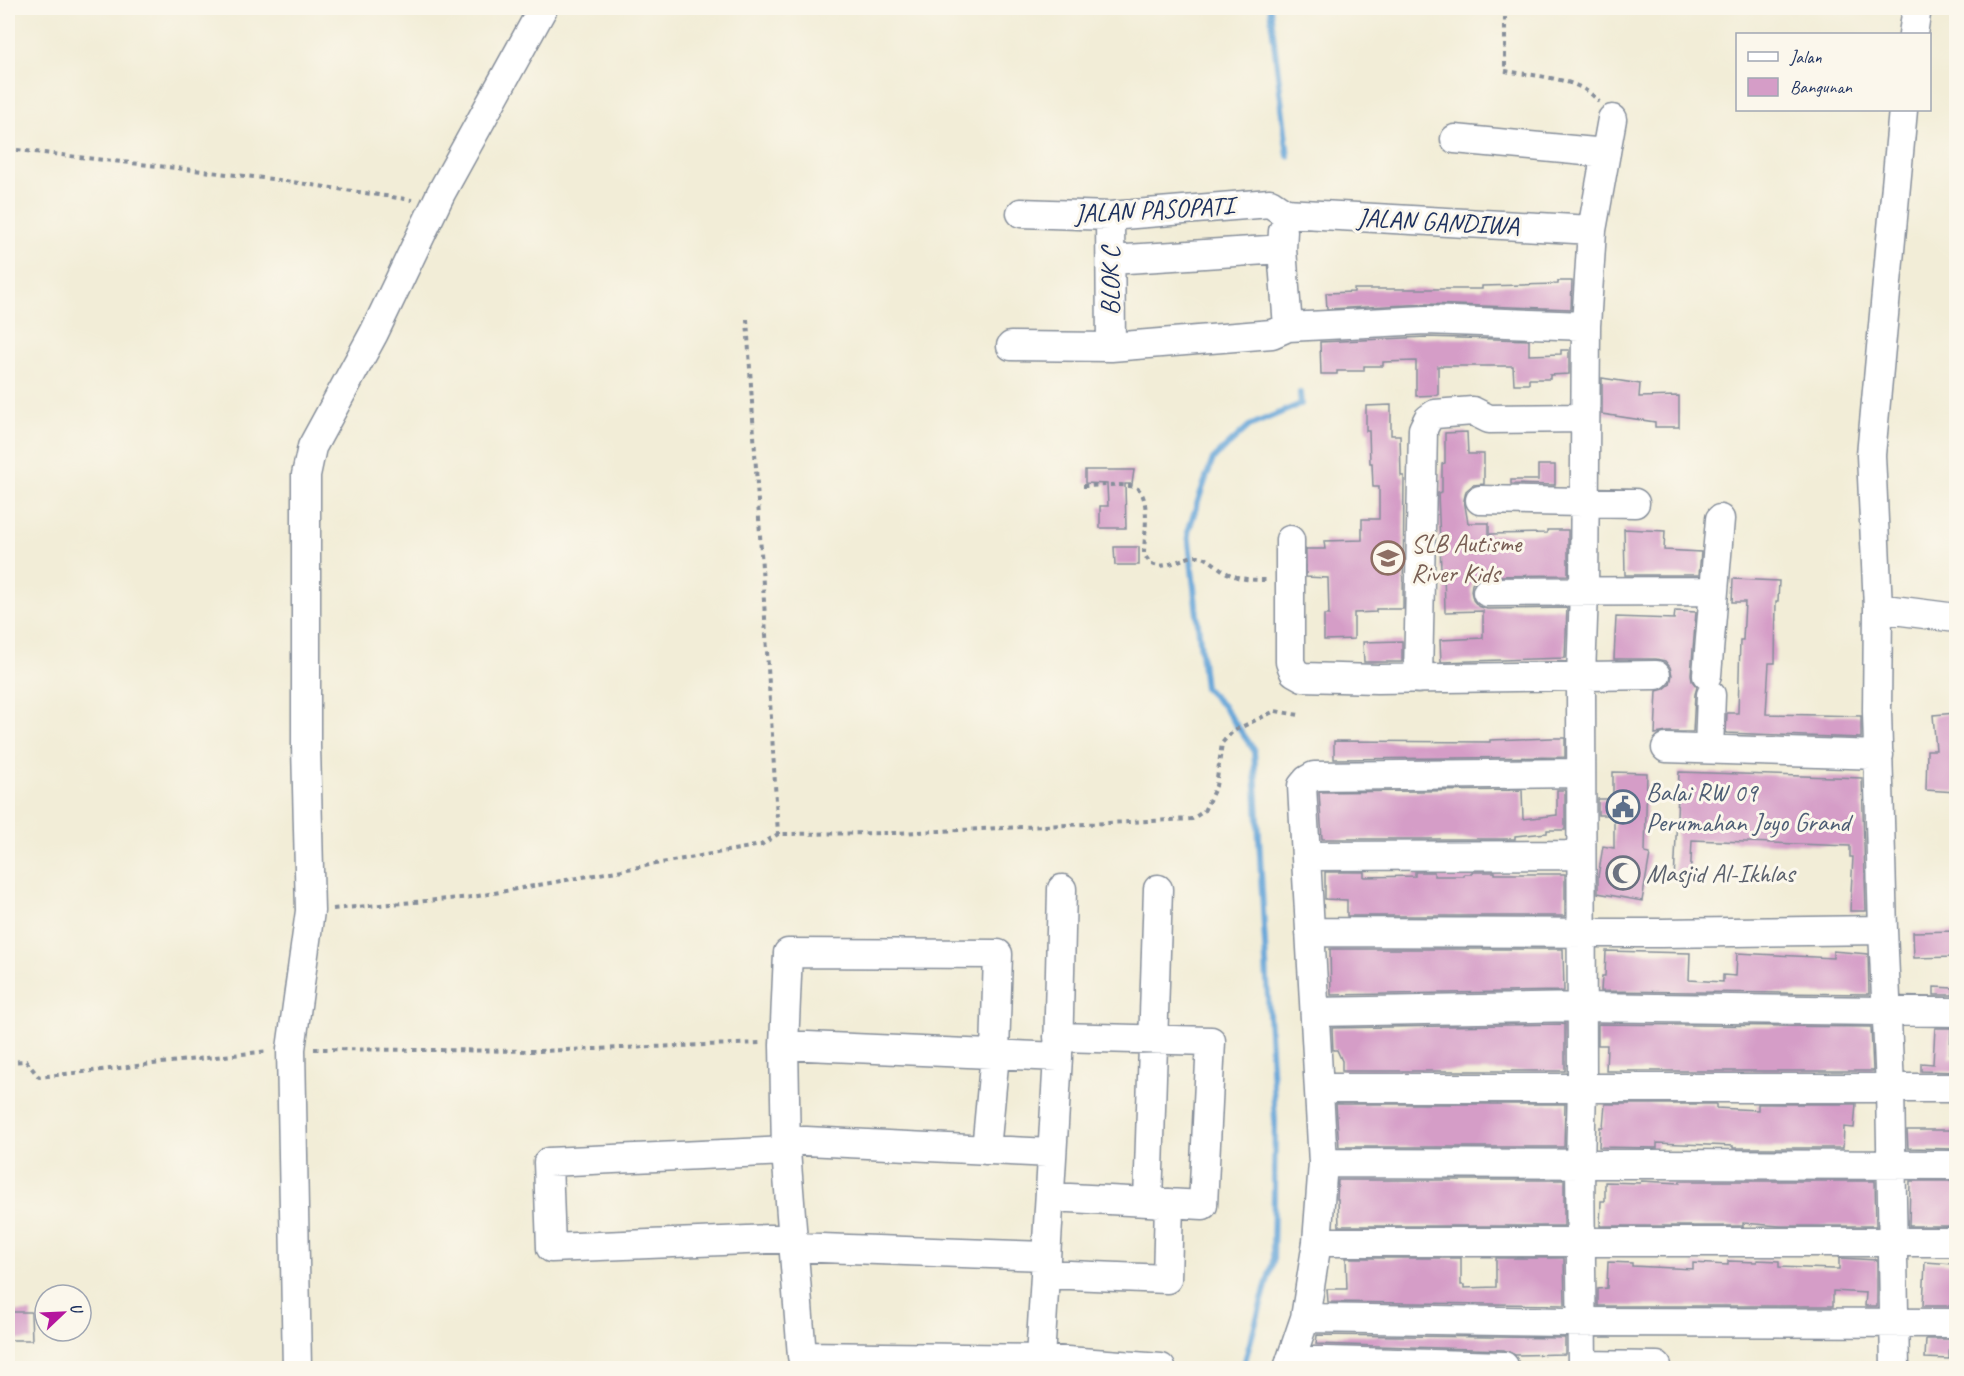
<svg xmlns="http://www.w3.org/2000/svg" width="1964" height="1376" viewBox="0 0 1964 1376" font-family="Caveat,sans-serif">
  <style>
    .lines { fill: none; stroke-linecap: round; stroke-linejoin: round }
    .stream { stroke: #65a5d8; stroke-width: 6 }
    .building { fill: #d59dc7 }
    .minor-casing { stroke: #868e9a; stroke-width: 31 }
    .path { stroke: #868e9a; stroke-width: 4; stroke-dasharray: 4.5 4.5; stroke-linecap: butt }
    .minor { stroke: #fff; stroke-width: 28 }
    .labels { text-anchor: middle; stroke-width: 6; stroke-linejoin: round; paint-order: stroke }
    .street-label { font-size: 26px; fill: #1b2f5e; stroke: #fbf7ec }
    .education-label { font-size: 26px; fill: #785e54; stroke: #fbf7ec; text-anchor: start }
    .service-label { font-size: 26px; fill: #4e5e75; stroke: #fbf7ec; text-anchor: start }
    .worship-label { font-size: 26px; fill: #5b616d; stroke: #fbf7ec; text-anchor: start }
  </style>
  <rect width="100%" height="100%" fill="#fbf7ec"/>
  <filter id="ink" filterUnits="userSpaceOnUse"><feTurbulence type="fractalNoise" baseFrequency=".0167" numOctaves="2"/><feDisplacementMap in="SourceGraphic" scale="12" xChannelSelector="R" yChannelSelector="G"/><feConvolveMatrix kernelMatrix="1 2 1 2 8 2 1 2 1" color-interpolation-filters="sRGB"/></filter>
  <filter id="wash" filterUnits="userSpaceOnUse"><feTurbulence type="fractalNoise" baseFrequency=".008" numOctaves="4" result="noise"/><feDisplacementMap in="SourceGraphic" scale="24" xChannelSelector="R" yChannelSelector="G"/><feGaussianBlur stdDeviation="1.35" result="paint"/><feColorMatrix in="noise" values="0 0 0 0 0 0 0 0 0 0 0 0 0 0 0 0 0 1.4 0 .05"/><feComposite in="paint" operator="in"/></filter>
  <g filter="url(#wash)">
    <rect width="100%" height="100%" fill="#f2edd7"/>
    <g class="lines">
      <path class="stream" d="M 1270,8 L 1288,156
        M 1243,1368 L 1273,1261 L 1275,1121 L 1254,750 L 1223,706 L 1205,688 L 1188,532 L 1201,492 L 1213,459 L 1249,426 L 1301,404 L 1300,393"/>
    </g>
    <g id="blocks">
      <path class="building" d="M 1558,281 L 1572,281 L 1571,309 L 1427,304 L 1327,309 L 1326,293 L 1354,292 L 1354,289 L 1482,289 L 1482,286 L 1558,284 Z
        M 1426,337 L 1529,340 L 1529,355 L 1561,354 L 1561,350 L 1569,350 L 1569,374 L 1550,375 L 1550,379 L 1529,379 L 1529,384 L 1514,384 L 1513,366 L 1438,366 L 1438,395 L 1416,396 L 1416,361 L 1383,362 L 1383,366 L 1364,366 L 1364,371 L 1337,371 L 1337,374 L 1321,374 L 1320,342 Z
        M 1602,378 L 1640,384 L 1639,397 L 1679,396 L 1679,427 L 1655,427 L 1655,422 L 1602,414 Z
        M 1391,405 L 1391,435 L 1400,435 L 1401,476 L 1404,476 L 1403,609 L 1376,609 L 1376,612 L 1354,613 L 1354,639 L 1324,640 L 1324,615 L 1329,615 L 1328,578 L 1306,577 L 1306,549 L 1325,549 L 1324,541 L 1362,540 L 1362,519 L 1379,519 L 1379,487 L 1373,487 L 1372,463 L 1370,463 L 1369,431 L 1366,431 L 1366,406 Z
        M 1467,432 L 1468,454 L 1484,454 L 1484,484 L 1473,485 L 1466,491 L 1464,500 L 1468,523 L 1489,523 L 1489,534 L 1547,533 L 1547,530 L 1568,530 L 1568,575 L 1486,576 L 1478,578 L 1472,584 L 1471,591 L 1473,600 L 1478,606 L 1487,609 L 1567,608 L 1565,658 L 1441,662 L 1440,640 L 1483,638 L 1483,611 L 1445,612 L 1444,569 L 1441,569 L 1438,493 L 1442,492 L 1442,464 L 1445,463 L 1445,433 Z
        M 1538,465 L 1555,465 L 1555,485 L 1511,484 L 1511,480 L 1538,480 Z
        M 1085,470 L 1134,470 L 1132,484 L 1125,484 L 1126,528 L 1100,528 L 1100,506 L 1108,506 L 1107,484 L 1085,483 Z
        M 1624,529 L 1665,531 L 1664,550 L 1701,552 L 1699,575 L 1625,575 Z
        M 1114,547 L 1139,547 L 1139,565 L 1115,565 Z
        M 1733,579 L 1779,581 L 1778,601 L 1776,601 L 1775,663 L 1769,663 L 1766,714 L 1861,716 L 1861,738 L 1726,733 L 1727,713 L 1738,713 L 1740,640 L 1743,640 L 1745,602 L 1732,602 Z
        M 1675,611 L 1696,612 L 1691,674 L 1692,681 L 1697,687 L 1695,694 L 1693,732 L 1667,732 L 1655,734 L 1657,691 L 1664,689 L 1670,684 L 1672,675 L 1670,667 L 1665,661 L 1656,659 L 1614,659 L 1616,617 L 1674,619 Z
        M 1402,641 L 1402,662 L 1364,662 L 1363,642 Z
        M 1956,713 L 1956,792 L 1926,790 L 1927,750 L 1936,750 L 1933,715 Z
        M 1552,738 L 1565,738 L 1565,757 L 1334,759 L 1334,741 L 1490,742 L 1490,740 Z
        M 1613,772 L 1647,773 L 1645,853 L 1650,854 L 1642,901 L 1598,893 L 1598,877 L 1603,846 L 1614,848 L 1614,815 L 1598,815 L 1598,799 L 1613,799 Z
        M 1679,772 L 1862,778 L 1866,911 L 1850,911 L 1853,857 L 1850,857 L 1850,846 L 1692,840 L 1690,883 L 1674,881 Z
        M 1522,790 L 1523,819 L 1557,815 L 1557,790 L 1565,790 L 1565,830 L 1547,830 L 1547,833 L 1515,836 L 1515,839 L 1322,839 L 1319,792 Z
        M 1325,872 L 1364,872 L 1364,877 L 1415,876 L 1415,872 L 1434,872 L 1434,876 L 1464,876 L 1464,874 L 1472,874 L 1472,872 L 1495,872 L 1495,874 L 1565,874 L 1565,916 L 1347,916 L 1347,900 L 1325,899 Z
        M 1956,931 L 1956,957 L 1914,958 L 1913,932 Z
        M 1330,949 L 1563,949 L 1564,991 L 1331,995 Z
        M 1606,951 L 1690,953 L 1689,980 L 1723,982 L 1723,975 L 1736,976 L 1737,953 L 1833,958 L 1833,951 L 1868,954 L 1869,994 L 1601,991 L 1602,976 L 1605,976 Z
        M 1934,987 L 1953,988 L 1953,995 L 1934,995 Z
        M 1565,1024 L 1565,1071 L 1342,1071 L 1342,1061 L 1337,1050 L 1333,1050 L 1332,1028 Z
        M 1598,1024 L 1871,1027 L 1873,1071 L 1606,1071 L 1607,1045 L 1598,1045 Z
        M 1935,1028 L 1951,1028 L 1950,1058 L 1956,1058 L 1956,1072 L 1921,1071 L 1921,1063 L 1933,1064 Z
        M 1336,1104 L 1565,1104 L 1564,1147 L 1339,1147 Z
        M 1605,1104 L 1716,1104 L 1716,1108 L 1758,1110 L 1758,1104 L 1856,1104 L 1854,1128 L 1844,1127 L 1843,1148 L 1733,1148 L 1733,1146 L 1657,1143 L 1657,1148 L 1599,1147 L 1600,1127 L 1603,1127 Z
        M 1907,1130 L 1956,1130 L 1956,1149 L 1908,1148 Z
        M 1338,1180 L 1564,1180 L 1564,1226 L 1339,1226 L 1338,1199 L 1337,1199 Z
        M 1641,1181 L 1680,1183 L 1680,1181 L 1875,1181 L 1876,1226 L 1780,1226 L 1743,1223 L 1743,1226 L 1600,1226 L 1601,1201 L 1605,1201 L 1605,1182 L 1640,1183 Z
        M 1910,1181 L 1956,1181 L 1956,1226 L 1909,1226 Z
        M 1346,1258 L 1461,1258 L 1461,1285 L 1464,1285 L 1464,1288 L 1496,1287 L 1496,1258 L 1564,1258 L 1565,1305 L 1328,1302 L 1327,1289 L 1347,1289 Z
        M 1839,1258 L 1877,1260 L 1877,1306 L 1865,1306 L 1866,1293 L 1833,1291 L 1833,1306 L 1598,1306 L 1598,1289 L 1607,1288 L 1608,1262 L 1632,1263 L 1632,1266 L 1693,1269 L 1693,1263 L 1728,1265 L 1728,1261 L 1757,1262 L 1757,1260 L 1779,1261 L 1779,1267 L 1833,1269 L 1839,1269 Z
        M 1925,1262 L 1954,1264 L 1953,1300 L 1956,1300 L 1956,1306 L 1923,1306 Z
        M 9,1312 L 31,1312 L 32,1340 L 10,1340 Z
        M 1317,1335 L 1565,1338 L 1565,1354 L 1515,1355 L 1504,1350 L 1316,1344 Z
        M 1926,1339 L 1950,1339 L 1949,1359 L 1925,1358 Z"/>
    </g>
  </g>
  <g filter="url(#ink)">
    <use href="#blocks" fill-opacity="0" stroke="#868e9a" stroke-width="1.5"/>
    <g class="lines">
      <g class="minor-casing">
        <path id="minor" d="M 1913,34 L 1917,8
          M 1455,139 L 1606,153
          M 1021,213 L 1110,216 L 1270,203 L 1285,213
          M 1285,213 L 1592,230
          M 1110,216 L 1111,347
          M 1283,231 L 1282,249 L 1288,327
          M 1111,260 L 1282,249
          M 1011,346 L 1111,347 L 1272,334 L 1288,327 L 1426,320 L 1586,326
          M 1480,500 L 1635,503
          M 1290,540 L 1290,662 L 1294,672 L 1303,677 L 1377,679 L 1656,675
          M 1487,592 L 1714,591
          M 1878,608 L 1956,618
          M 1707,675 L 1720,519
          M 1418,679 L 1423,429 L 1428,419 L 1435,414 L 1473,411 L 1489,419 L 1585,418
          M 1666,748 L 1879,755
          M 1709,749 L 1711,695
          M 1306,856 L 1581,855
          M 1310,932 L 1661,933 L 1883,930
          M 1315,1012 L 1581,1007 L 1956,1012
          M 1058,1037 L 1211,1041 L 1203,1205 L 1148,1202
          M 784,1045 L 788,953 L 998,954 L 995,1054 L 986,1150
          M 1058,1055 L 1062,889
          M 1320,1088 L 1956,1088
          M 786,1140 L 1052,1153
          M 786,1151 L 548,1162 L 551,1248 L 793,1238
          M 1323,1163 L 1956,1165
          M 1050,1197 L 1148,1202 L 1158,889
          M 1317,1242 L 1956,1242
          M 793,1247 L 1046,1256
          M 1045,1274 L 1167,1279 L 1169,1203
          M 1305,1318 L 1567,1322 L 1956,1323
          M 1040,1359 L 1058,1057 L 784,1045 L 786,1151 L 802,1356 L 1040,1359 L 1161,1368
          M 1291,1360 L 1504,1366
          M 1582,1365 L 1657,1366
          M 297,1368 L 291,1049 L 310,911 L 306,746 L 306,475 L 312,447 L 374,333 L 441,193 L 543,8
          M 1288,1368 L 1305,1318 L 1317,1242 L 1323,1163 L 1302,786 L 1307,780 L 1314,776 L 1581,773
          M 1582,1368 L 1580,1163 L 1582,1087 L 1581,676 L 1584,591 L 1586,326 L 1592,230 L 1612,119
          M 1895,1368 L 1890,1088 L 1883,930 L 1877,711 L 1878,608 L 1871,455 L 1903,110"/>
      </g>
      <path class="path" d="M 1505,8 L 1505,71 C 1534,76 1580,77 1599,102
        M 8,149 L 272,179 L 412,200
        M 747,319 L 778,834
        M 1083,486 C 1095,486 1129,482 1138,489 C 1151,499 1144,538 1144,553 C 1155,580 1178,556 1198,556 C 1209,557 1218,568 1227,573 C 1241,580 1253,580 1268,580
        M 333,909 L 472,897 L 761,845 L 778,834 L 897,833 L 1192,819 L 1204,811 L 1216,786 L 1222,743 L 1233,731 L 1275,711 L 1299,715
        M 314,1049 L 539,1051 L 762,1043
        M 8,1062 L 26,1061 L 39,1077 L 268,1051"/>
      <use href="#minor" class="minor"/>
    </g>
  </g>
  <defs>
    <g id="school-ring" transform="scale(1.725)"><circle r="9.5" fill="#fbf7ec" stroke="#8d6e63" stroke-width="1.5"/><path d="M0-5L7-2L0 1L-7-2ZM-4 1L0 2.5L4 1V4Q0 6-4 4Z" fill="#8d6e63"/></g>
    <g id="civic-ring" transform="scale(1.725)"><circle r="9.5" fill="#fbf7ec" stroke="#5c6f8a" stroke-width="1.5"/><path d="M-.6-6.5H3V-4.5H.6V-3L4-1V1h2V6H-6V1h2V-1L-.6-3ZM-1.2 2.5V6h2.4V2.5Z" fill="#5c6f8a"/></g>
    <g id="mosque-ring" transform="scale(1.725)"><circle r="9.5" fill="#fbf7ec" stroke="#6b7280" stroke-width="1.5"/><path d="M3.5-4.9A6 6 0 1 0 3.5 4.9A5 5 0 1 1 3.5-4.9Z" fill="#6b7280"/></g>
  </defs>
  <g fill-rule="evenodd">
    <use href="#school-ring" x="1388" y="558"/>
    <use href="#civic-ring" x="1623" y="807"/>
    <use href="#mosque-ring" x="1623" y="873"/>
  </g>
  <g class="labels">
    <g class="street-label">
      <text transform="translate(1154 209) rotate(-3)" y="9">JALAN PASOPATI</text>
      <text transform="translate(1438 221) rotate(3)" y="9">JALAN GANDIWA</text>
      <text transform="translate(1110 281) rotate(-90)" y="9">BLOK C</text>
    </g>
    <g class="education-label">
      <text x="1411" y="552">SLB Autisme<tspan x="1411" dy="30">River Kids</tspan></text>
    </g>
    <g class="service-label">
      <text x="1646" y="801">Balai RW 09<tspan x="1646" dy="30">Perumahan Joyo Grand</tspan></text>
    </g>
    <g class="worship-label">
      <text x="1646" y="882">Masjid Al-Ikhlas</text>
    </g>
  </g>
  <rect width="1964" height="1376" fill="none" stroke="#fbf7ec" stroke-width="30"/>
  <rect x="1736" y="33" width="195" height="78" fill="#fbf7ec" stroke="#a1a7b3" stroke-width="1.5"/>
  <rect x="1748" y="52" width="30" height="9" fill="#ffffff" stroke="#a1a7b3" stroke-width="1.5"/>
  <text x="1790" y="63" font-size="18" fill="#1b2f5e">Jalan</text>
  <rect x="1748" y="78" width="30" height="18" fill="#d59dc7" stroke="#a1a7b3" stroke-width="1.5"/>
  <text x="1790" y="93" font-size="18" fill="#1b2f5e">Bangunan</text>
  <g transform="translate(63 1313) rotate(67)"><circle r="28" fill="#fbf7ec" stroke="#a1a7b3" stroke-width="1.5"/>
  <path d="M0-4.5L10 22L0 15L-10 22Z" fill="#b5179e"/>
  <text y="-9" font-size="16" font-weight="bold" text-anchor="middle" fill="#1b2f5e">U</text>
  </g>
</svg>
